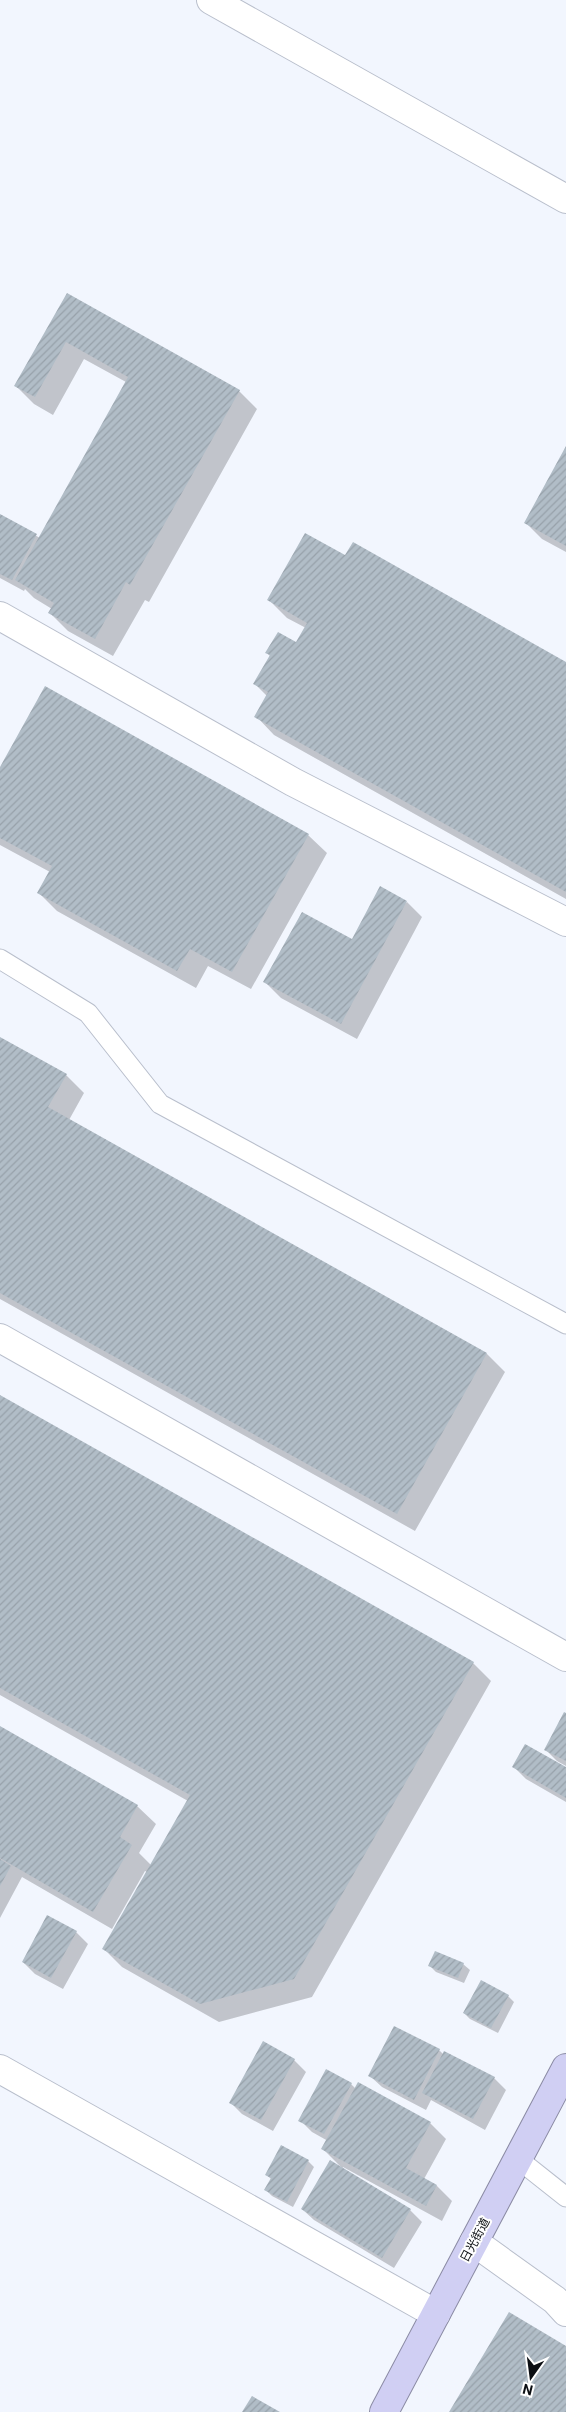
<svg xmlns="http://www.w3.org/2000/svg" width="566" height="2412" viewBox="0 0 566 2412" font-family="Roboto,'Noto Sans JP',sans-serif">
  <style>
    .shadow { fill: #0003 }
    .building { fill: url(#building-hatch) }
    .lines { fill: none; stroke-linecap: round; stroke-linejoin: round }
    .lane-casing { stroke: #b9bfcc; stroke-width: 21 }
    .street-casing { stroke: #b9bfcc; stroke-width: 30 }
    .highway-casing { stroke: #8b8ba4; stroke-width: 30 }
    .lane { stroke: #fff; stroke-width: 19 }
    .street { stroke: #fff; stroke-width: 28 }
    .highway { stroke: #d0cff3; stroke-width: 28 }
    .labels { text-anchor: middle; stroke-width: 4; stroke-linejoin: round; paint-order: stroke }
    .street-label { font-size: 12px; fill: #0b0e12; stroke: #fff }
  </style>
  <defs>
    <pattern id="building-hatch" width="6" height="6" patternUnits="userSpaceOnUse" patternTransform="scale(1.25)"><rect width="6" height="6" fill="#b1bdc7"/><path d="M-1 1l2-2M0 6l6-6M5 7l2-2" fill="none" stroke="#97a1aa"/></pattern>
  </defs>
  <rect width="100%" height="100%" fill="#f2f6fe"/>
  <path class="shadow" d="M 67,294 L 239,391 L 257,409 L 149,602 L 145,600 L 113,656 L 68,631 L 50,613 L 52,609 L 34,598 L 25,589 L 24,591 L 0,578 L 0,515 L 40,538 L 126,382 L 84,359 L 53,415 L 34,404 L 16,386 Z
    M 566,449 L 566,552 L 542,539 L 526,523 Z
    M 346,557 L 566,663 L 566,899 L 274,735 L 256,716 L 267,696 L 255,684 L 270,656 L 267,653 L 297,644 L 306,628 L 287,618 L 269,600 Z
    M 0,769 L 308,835 L 327,853 L 251,989 L 208,966 L 196,988 L 57,911 L 38,892 L 50,872 L 0,845 Z
    M 407,902 L 422,917 L 357,1039 L 281,998 L 265,982 L 353,941 Z
    M 0,1038 L 66,1075 L 84,1093 L 69,1120 L 487,1354 L 505,1372 L 415,1531 L 0,1299 Z
    M 0,1397 L 473,1663 L 491,1681 L 312,1997 L 219,2022 L 122,1967 L 104,1949 L 147,1872 L 145,1871 L 112,1929 L 22,1877 L 0,1918 L 0,1727 L 137,1806 L 156,1824 L 139,1853 L 151,1865 L 188,1801 L 0,1695 Z
    M 566,1715 L 566,1766 L 557,1761 L 545,1749 Z
    M 514,1767 L 566,1769 L 566,1802 L 526,1779 Z
    M 48,1917 L 76,1932 L 88,1944 L 63,1989 L 35,1974 L 23,1962 Z
    M 463,1964 L 470,1970 L 464,1983 L 436,1972 L 430,1966 Z
    M 508,1996 L 514,2002 L 498,2033 L 470,2019 L 464,2013 Z
    M 439,2050 L 443,2054 L 494,2078 L 506,2090 L 485,2130 L 431,2100 L 426,2110 L 382,2087 L 370,2076 Z
    M 294,2060 L 306,2072 L 273,2131 L 242,2114 L 230,2102 Z
    M 351,2084 L 356,2089 L 358,2084 L 430,2123 L 446,2139 L 424,2179 L 437,2186 L 452,2201 L 442,2221 L 343,2167 L 342,2169 L 410,2210 L 422,2222 L 394,2268 L 314,2220 L 302,2209 L 342,2168 L 323,2149 L 328,2141 L 312,2132 L 300,2120 Z
    M 308,2161 L 314,2167 L 293,2207 L 272,2196 L 266,2190 L 271,2179 L 267,2175 Z"/>
  <path class="building" d="M 67,293 L 240,390 L 130,585 L 126,582 L 95,639 L 48,613 L 54,603 L 15,580 L 128,377 L 66,342 L 35,397 L 14,386 Z
    M 566,446 L 566,546 L 524,523 Z
    M 0,514 L 37,534 L 12,580 L 0,574 Z
    M 305,533 L 345,555 L 353,542 L 566,662 L 566,892 L 254,717 L 268,692 L 253,684 L 270,655 L 265,653 L 278,632 L 296,642 L 307,623 L 267,600 Z
    M 45,686 L 309,834 L 232,972 L 190,949 L 177,971 L 37,893 L 52,866 L 0,838 L 0,767 Z
    M 380,886 L 407,901 L 341,1024 L 263,982 L 302,912 L 352,939 Z
    M 0,1037 L 67,1074 L 48,1107 L 487,1353 L 397,1514 L 0,1293 Z
    M 0,1395 L 474,1662 L 294,1979 L 200,2004 L 102,1949 L 190,1795 L 0,1688 Z
    M 564,1712 L 566,1713 L 566,1761 L 544,1750 Z
    M 0,1726 L 138,1805 L 120,1837 L 132,1845 L 93,1912 L 0,1858 Z
    M 525,1744 L 566,1767 L 566,1798 L 512,1767 Z
    M 0,1859 L 11,1866 L 0,1886 Z
    M 47,1915 L 77,1931 L 51,1978 L 22,1962 Z
    M 435,1951 L 464,1963 L 458,1978 L 428,1966 Z
    M 481,1980 L 509,1995 L 491,2028 L 463,2013 Z
    M 394,2026 L 440,2049 L 414,2100 L 368,2076 Z
    M 263,2041 L 295,2059 L 261,2120 L 229,2103 Z
    M 444,2051 L 495,2077 L 473,2119 L 422,2093 Z
    M 326,2069 L 352,2083 L 324,2134 L 298,2121 Z
    M 358,2082 L 431,2122 L 406,2168 L 437,2185 L 426,2206 L 321,2149 Z
    M 281,2145 L 309,2160 L 287,2202 L 264,2190 L 271,2178 L 265,2175 Z
    M 330,2160 L 411,2209 L 382,2258 L 301,2209 Z
    M 509,2312 L 566,2346 L 566,2412 L 449,2412 Z
    M 252,2396 L 280,2412 L 242,2412 Z"/>
  <g class="lines">
    <g class="lane-casing">
      <path id="lane" d="M 0,959 L 88,1013 L 160,1104 L 566,1324
        M 518,2159 L 566,2197"/>
    </g>
    <g class="street-casing">
      <path id="street" d="M 211,0 L 566,199
        M 0,616 L 293,782 L 566,922
        M 0,1338 L 566,1657
        M 0,2069 L 436,2314
        M 474,2242 L 555,2300 L 566,2312"/>
    </g>
    <g class="highway-casing">
      <path id="highway" d="M 384,2412 L 566,2068"/>
    </g>
    <use href="#lane" class="lane"/>
    <use href="#street" class="street"/>
    <use href="#highway" class="highway"/>
  </g>
  <g class="labels">
    <g class="street-label">
      <text transform="translate(475 2240) rotate(-62)" y="4">日光街道</text>
    </g>
  </g>
  <g transform="translate(531 2377) rotate(194)" stroke="#ffffff" stroke-width="4" paint-order="stroke">
  <path d="M0-4L9 19L0 12L-9 19Z" fill="#0b0e12"/>
  <text y="-8" font-size="14" font-weight="bold" text-anchor="middle" fill="#0b0e12">N</text>
  </g>
</svg>
